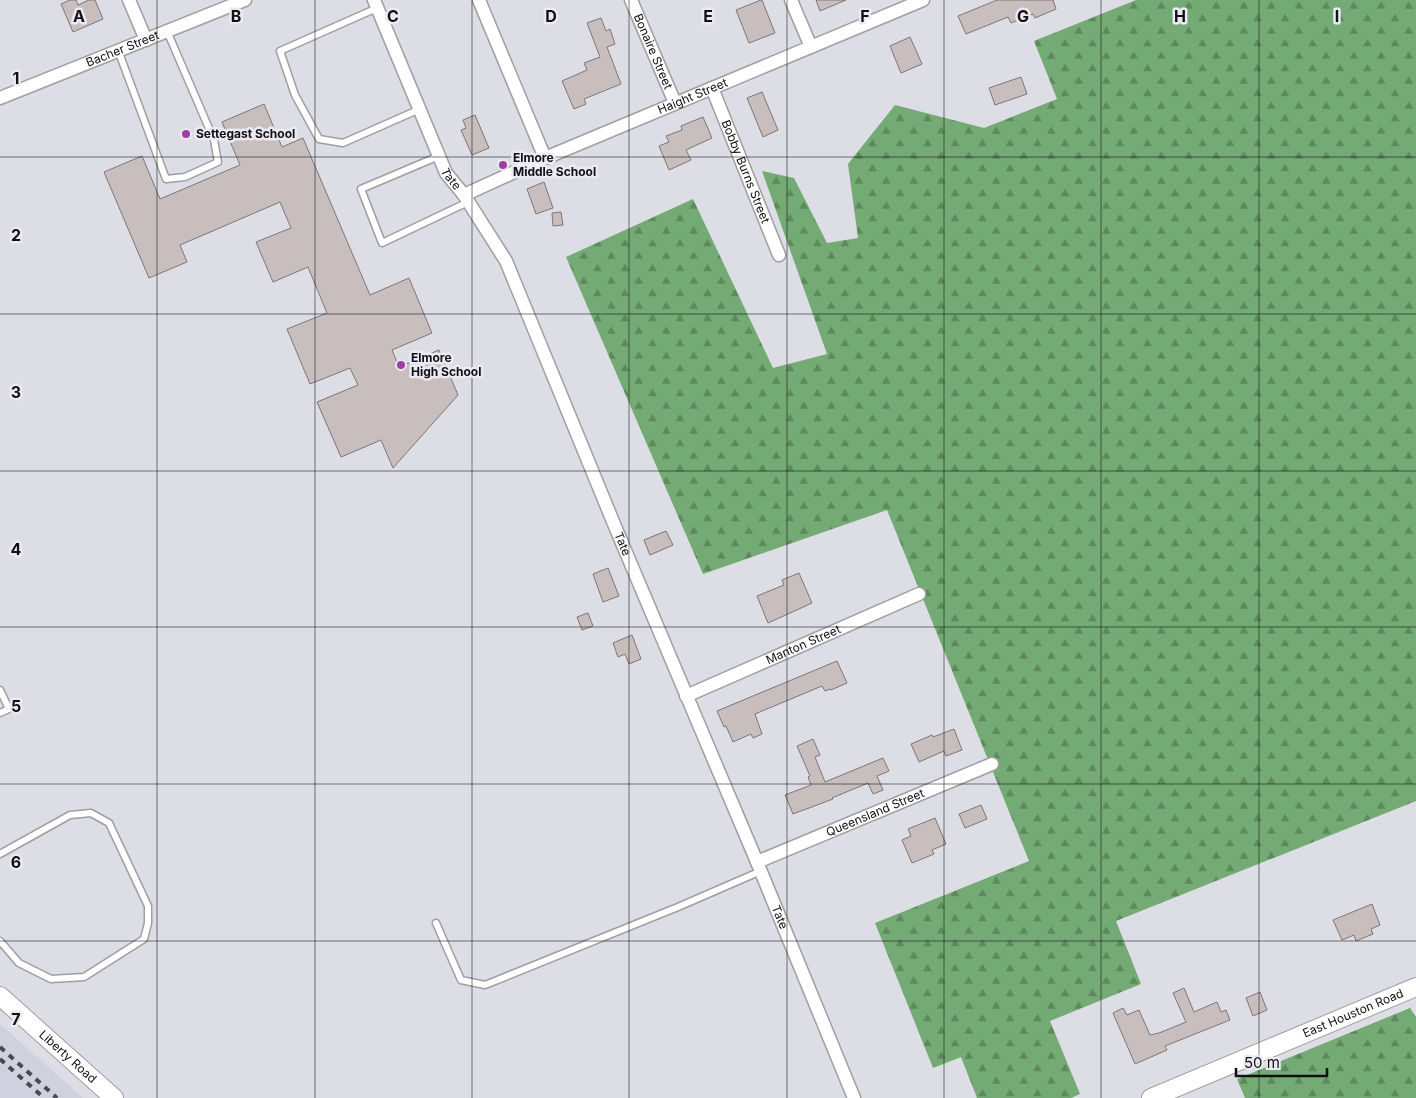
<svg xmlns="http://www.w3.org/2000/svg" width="1416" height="1098" viewBox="0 0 1416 1098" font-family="Inter,sans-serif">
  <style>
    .built { fill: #d1d0df }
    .forest { fill: url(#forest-firs) }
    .building { fill: #c8bebe; stroke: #7e7575 }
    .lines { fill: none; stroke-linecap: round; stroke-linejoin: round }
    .lane-casing { stroke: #9e9ea5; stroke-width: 9 }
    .street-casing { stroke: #9e9ea5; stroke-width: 15 }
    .secondary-casing { stroke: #9e9ea5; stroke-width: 20 }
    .lane { stroke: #fff; stroke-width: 6 }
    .street { stroke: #fff; stroke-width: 12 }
    .secondary { stroke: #fff; stroke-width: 18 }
    .rail { stroke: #4a4a4e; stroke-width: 4; stroke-dasharray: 6 6; stroke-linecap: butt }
    .grid { fill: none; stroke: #111113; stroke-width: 1; stroke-opacity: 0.55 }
    .poi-dot { fill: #9d3ea7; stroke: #ebeaf2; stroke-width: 2 }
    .labels { text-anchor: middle; stroke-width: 5; stroke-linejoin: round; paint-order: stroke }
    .street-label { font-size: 12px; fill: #111113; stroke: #ebeaf2 }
    .poi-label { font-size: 12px; font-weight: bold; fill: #111113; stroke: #ebeaf2; text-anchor: start }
    .grid-label { font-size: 16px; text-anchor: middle; font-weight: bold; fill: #111113; stroke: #ebeaf2; stroke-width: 5; stroke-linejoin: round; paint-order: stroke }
  </style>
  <defs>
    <pattern id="forest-firs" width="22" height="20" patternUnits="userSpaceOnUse" patternTransform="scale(1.25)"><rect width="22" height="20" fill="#74aa73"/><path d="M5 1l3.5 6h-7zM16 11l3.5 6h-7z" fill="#5e895d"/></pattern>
  </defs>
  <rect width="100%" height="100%" fill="#dddde5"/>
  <path class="built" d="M 0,1024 L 83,1098 L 0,1098 Z"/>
  <path class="forest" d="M 1136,0 L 1416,0 L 1416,801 L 1116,921 L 1141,984 L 1050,1021 L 1080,1094 L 1071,1098 L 977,1098 L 961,1057 L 933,1068 L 875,923 L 1029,861 L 887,510 L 703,574 L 566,257 L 693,199 L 773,368 L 827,354 L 762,171 L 794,178 L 827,243 L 858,238 L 848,164 L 895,105 L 984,128 L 1057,99 L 1034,41 Z
    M 1410,1008 L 1416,1017 L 1416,1098 L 1245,1098 L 1237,1079 Z"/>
  <path class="building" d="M 70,0 L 76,0 L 78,5 L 89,0 L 95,0 L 103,19 L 73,32 L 61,4 Z
    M 761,0 L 762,0 L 775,33 L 749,43 L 736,10 Z
    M 816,0 L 846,0 L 820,11 Z
    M 997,0 L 1053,0 L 1056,9 L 1035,18 L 1033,14 L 1011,23 L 1008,17 L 966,34 L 958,16 Z
    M 601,18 L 606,31 L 610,29 L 615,44 L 607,47 L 621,84 L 584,99 L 586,104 L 574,109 L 562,81 L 587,70 L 584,63 L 600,57 L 587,23 Z
    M 910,37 L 922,64 L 901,73 L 890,46 Z
    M 1021,77 L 1027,94 L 995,105 L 989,88 Z
    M 762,92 L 778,130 L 763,137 L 747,98 Z
    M 264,104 L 282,147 L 303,138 L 370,295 L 409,278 L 432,333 L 392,350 L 399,367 L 439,350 L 458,395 L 393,468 L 381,440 L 341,457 L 317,402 L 358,385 L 350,368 L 310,384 L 287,329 L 327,313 L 308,267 L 273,282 L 256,242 L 291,228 L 280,202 L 180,245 L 187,262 L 149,278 L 104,172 L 142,156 L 160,199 L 240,165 L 222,122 Z
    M 475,115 L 489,148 L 472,155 L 461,130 L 466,128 L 463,120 Z
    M 703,117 L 712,138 L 686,150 L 691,160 L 669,170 L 659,146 L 669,142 L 666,136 L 682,130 L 681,126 Z
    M 544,182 L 553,208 L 536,214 L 527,189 Z
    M 561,212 L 563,225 L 553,226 L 552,213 Z
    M 666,531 L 673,545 L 650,555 L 644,540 Z
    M 608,568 L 619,596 L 603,602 L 593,574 Z
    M 799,573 L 812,603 L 768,623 L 757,596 L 784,585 L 782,580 Z
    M 588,613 L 593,626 L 582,630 L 577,617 Z
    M 632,635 L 641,659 L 629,664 L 625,654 L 618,657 L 613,643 Z
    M 837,661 L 847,683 L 831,690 L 830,689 L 825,691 L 822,686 L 755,714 L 762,734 L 753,738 L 751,734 L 733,742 L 726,726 L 724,727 L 717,711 Z
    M 954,729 L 962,750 L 946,756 L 944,751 L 919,762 L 911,744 L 932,735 L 933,737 Z
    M 813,739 L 820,755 L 815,757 L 825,782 L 883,758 L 889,771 L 877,776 L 883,790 L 873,794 L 868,783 L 832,798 L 833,799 L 793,814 L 785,795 L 811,785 L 808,777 L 810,776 L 797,746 Z
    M 981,805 L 987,819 L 965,828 L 959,814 Z
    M 935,818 L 946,844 L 932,850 L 934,854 L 912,863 L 902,840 L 911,836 L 908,829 Z
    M 1372,904 L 1380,925 L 1371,929 L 1373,934 L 1356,941 L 1354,935 L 1342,940 L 1333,920 Z
    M 1184,988 L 1194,1012 L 1217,1002 L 1221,1012 L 1226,1010 L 1230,1020 L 1165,1046 L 1167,1050 L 1135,1064 L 1113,1013 L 1123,1008 L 1127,1015 L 1139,1010 L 1150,1035 L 1159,1033 L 1186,1022 L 1173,993 Z
    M 1260,992 L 1267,1010 L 1253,1016 L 1246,998 Z"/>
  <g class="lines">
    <g class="lane-casing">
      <path id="lane" d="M 377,8 L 280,51 L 295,95 L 319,139 L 343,143 L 420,109
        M 118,50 L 166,179 L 185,177 L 218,162 L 214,140 L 167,31
        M 439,156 L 361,189 L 382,243 L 468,202
        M 0,690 L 9,709 L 0,713
        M 0,854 L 70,815 L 91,813 L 109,823 L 148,906 L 148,923 L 144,939 L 84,977 L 51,979 L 19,963 L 0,941
        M 436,923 L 461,980 L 485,985 L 678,907 L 761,871"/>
    </g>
    <g class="street-casing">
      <g id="street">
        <path d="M 129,0 L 146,40"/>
        <path id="s1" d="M 374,0 L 446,173 L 464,195 L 506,261 L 614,524 L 757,862 L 854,1098"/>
        <path d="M 479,0 L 545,158"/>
        <path id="s2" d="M 631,0 L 675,103"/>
        <path d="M 791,0 L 811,47"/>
        <path id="s3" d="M 712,88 L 779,255"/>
        <path id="s4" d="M 0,98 L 245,0"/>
        <path id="s5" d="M 464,195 L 545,158 L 923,0"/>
        <path id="s6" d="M 686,696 L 919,594"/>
        <path id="s7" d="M 757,862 L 992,764"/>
      </g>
    </g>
    <g class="secondary-casing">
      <g id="secondary">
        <path id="s8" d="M 0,996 L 114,1098"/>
        <path id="s9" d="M 1151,1098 L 1416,987"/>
      </g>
    </g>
    <use href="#lane" class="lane"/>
    <use href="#street" class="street"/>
    <use href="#secondary" class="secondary"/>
    <path class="rail" d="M 0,1047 L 57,1098
      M 0,1059 L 44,1098"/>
  </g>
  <path class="grid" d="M 157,0 L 157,1098M 315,0 L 315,1098M 472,0 L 472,1098M 629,0 L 629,1098M 787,0 L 787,1098M 944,0 L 944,1098M 1101,0 L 1101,1098M 1259,0 L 1259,1098M 0,157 L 1416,157M 0,314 L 1416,314M 0,471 L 1416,471M 0,627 L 1416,627M 0,784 L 1416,784M 0,941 L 1416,941"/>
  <g class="poi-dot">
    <circle cx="186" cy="134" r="5"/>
    <circle cx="503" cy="165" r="5"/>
    <circle cx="401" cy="365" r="5"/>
  </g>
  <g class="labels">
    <g class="street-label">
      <text dy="4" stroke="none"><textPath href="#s4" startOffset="132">Bacher Street</textPath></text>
      <text dy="4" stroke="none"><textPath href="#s2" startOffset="56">Bonaire Street</textPath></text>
      <text dy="4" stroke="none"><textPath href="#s5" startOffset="249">Haight Street</textPath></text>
      <text dy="4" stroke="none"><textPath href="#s3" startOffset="90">Bobby Burns Street</textPath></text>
      <text dy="4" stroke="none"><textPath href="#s1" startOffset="195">Tate</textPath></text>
      <text dy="4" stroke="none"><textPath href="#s1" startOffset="600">Tate</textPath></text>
      <text dy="4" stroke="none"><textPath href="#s6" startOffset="128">Manton Street</textPath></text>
      <text dy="4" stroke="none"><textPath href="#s7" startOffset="128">Queensland Street</textPath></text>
      <text dy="4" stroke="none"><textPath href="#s1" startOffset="1005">Tate</textPath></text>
      <text dy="4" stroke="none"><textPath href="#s9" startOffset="219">East Houston Road</textPath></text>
      <text dy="4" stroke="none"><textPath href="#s8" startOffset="91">Liberty Road</textPath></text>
    </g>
    <g class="poi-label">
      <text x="196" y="138">Settegast School</text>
      <text x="513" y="162">Elmore<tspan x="513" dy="14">Middle School</tspan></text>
      <text x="411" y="362">Elmore<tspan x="411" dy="14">High School</tspan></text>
    </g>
  </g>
  <g class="grid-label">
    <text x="79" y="22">A</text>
    <text x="236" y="22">B</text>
    <text x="393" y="22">C</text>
    <text x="551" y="22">D</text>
    <text x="708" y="22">E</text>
    <text x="865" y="22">F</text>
    <text x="1023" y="22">G</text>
    <text x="1180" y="22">H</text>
    <text x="1337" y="22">I</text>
    <text x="16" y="84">1</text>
    <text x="16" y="241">2</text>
    <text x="16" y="398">3</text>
    <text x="16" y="555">4</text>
    <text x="16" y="712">5</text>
    <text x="16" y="868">6</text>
    <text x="16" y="1025">7</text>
  </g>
  <path d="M1236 1068v8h91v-8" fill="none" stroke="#111113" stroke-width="2.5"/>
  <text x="1244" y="1068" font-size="15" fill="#111113" stroke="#ebeaf2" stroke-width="4" paint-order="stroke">50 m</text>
</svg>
